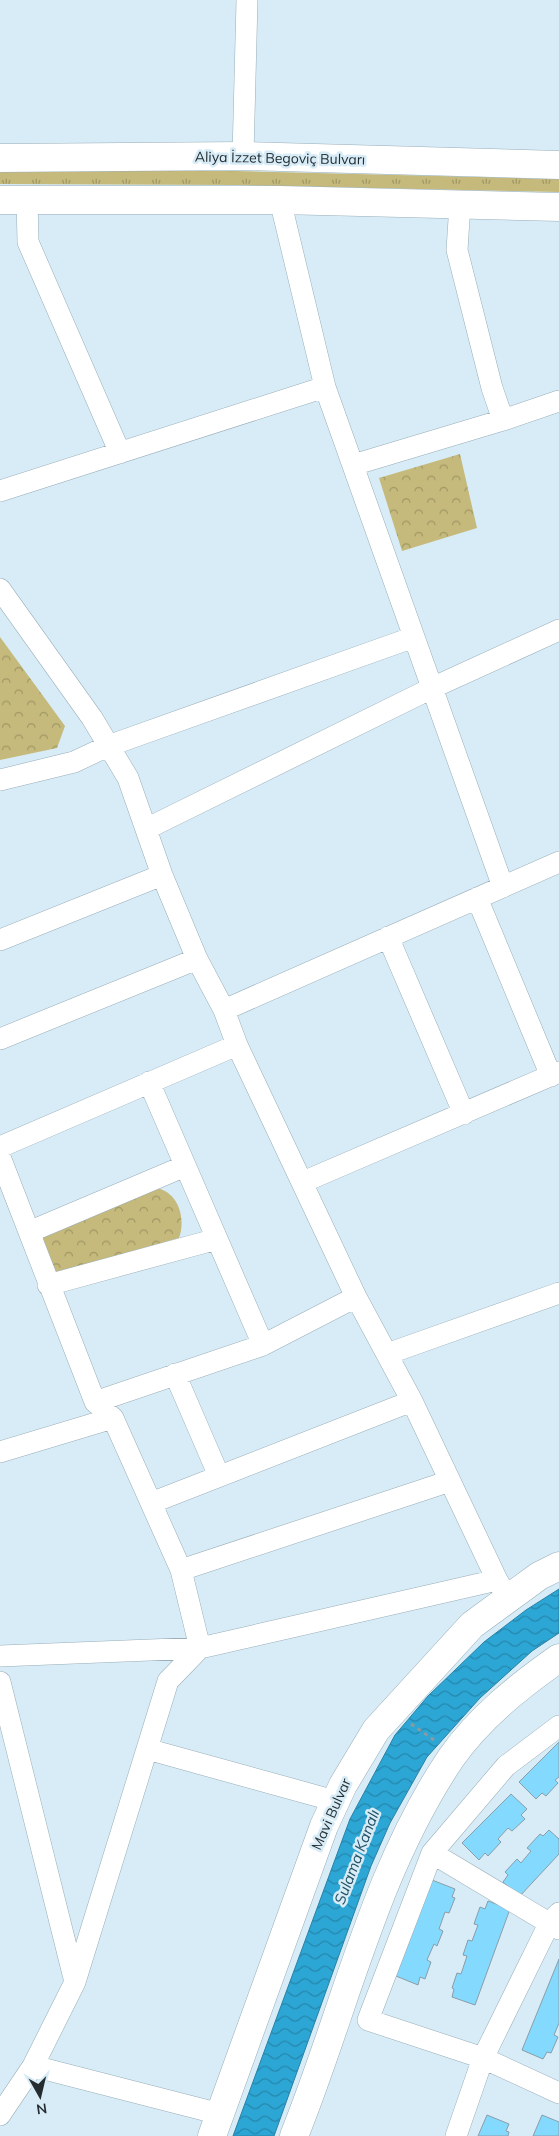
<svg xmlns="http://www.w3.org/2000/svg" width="559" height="2136" viewBox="0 0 559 2136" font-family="Mulish,sans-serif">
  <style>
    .grass { fill: url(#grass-tufts) }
    .park { fill: url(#park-crowns) }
    .water { fill: url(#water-waves); stroke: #2a81a4 }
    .building { fill: #84d9ff; stroke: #8a9ea8 }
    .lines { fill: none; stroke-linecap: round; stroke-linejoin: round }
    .minor-casing { stroke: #99aeb8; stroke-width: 22 }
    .major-casing { stroke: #99aeb8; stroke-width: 29 }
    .path { stroke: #8b9aa2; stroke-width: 3; stroke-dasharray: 4 4; stroke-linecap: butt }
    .minor { stroke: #fff; stroke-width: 21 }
    .major { stroke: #fff; stroke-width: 28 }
    .labels { text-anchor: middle; stroke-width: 5; stroke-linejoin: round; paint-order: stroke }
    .street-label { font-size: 14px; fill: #242c30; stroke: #d7ecf7 }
    .water-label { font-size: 15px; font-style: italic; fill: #225165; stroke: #d7ecf7 }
  </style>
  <defs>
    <pattern id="grass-tufts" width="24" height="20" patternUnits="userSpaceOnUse" patternTransform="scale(1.25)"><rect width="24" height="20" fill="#c5ba7b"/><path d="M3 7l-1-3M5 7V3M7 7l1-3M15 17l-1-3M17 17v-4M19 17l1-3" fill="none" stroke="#a09765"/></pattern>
    <pattern id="park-crowns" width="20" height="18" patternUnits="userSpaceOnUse" patternTransform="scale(1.25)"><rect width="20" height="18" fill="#c5ba7b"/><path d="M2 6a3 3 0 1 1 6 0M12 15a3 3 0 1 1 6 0" fill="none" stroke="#a09765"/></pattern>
    <pattern id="water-waves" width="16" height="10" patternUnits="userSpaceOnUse" patternTransform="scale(1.25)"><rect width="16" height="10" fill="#2ca6d5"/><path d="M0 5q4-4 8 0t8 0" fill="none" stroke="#2587ad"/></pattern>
  </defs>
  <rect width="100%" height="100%" fill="#d7ecf7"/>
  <path class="grass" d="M 0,171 L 237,171 L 559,179 L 559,192 L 236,185 L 0,184 Z"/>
  <path class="park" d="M 460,454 L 477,528 L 402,551 L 379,478 Z
    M 0,637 L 65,726 L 57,748 L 0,760 Z
    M 157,1188 C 179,1193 186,1219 179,1238 L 48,1275 L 32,1236 Z"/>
  <path class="water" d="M 559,1589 L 559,1633 L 532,1651 L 480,1698 L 427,1757 L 390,1823 L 371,1866 L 274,2136 L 233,2136 L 350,1819 L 395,1735 L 428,1696 L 484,1642 L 526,1610 Z"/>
  <path class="building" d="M 559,1742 L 559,1777 L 555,1780 L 558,1783 L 546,1796 L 542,1793 L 536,1799 L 519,1782 Z
    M 511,1794 L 527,1809 L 521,1815 L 525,1819 L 512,1831 L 508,1828 L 498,1839 L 501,1842 L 488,1856 L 485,1853 L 479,1860 L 462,1843 Z
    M 549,1830 L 559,1839 L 559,1854 L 519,1897 L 503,1882 L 508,1875 L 505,1872 L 517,1859 L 521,1863 L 531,1851 L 527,1848 L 540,1834 L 543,1836 Z
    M 432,1880 L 455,1889 L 452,1897 L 455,1898 L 449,1913 L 445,1912 L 439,1929 L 443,1931 L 437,1946 L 434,1944 L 427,1960 L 431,1962 L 425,1979 L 420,1977 L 418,1985 L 396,1976 Z
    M 488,1901 L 510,1909 L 475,2005 L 452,1997 L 454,1989 L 452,1988 L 457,1973 L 461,1974 L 467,1956 L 463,1955 L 468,1940 L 472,1941 L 478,1925 L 474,1924 L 480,1907 L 485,1909 Z
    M 559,1959 L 559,2023 L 554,2035 L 558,2037 L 551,2053 L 547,2052 L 543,2059 L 522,2050 Z
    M 487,2115 L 509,2124 L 506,2131 L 509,2132 L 508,2136 L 478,2136 Z
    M 542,2115 L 559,2122 L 559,2136 L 533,2136 Z"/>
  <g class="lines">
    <g class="minor-casing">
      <path id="minor" d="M 243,156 L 247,0
        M 27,199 L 28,242 L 120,453
        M 280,200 L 325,387 L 503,887
        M 460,204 L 457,250 L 492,388 L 503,420 L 559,401
        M 353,465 L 503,420
        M 0,491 L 325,387
        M 0,589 L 92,718 L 128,778 L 162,875 L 197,959 L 224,1010 L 237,1045 L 356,1297 L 412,1401 L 497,1580 L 508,1598
        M 0,780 L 74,762 L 108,746 L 414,637
        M 146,829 L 432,688 L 559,630
        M 477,898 L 551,1076
        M 388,937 L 464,1114
        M 0,940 L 162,875
        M 224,1010 L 559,862
        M 0,1039 L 197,959
        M 149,1082 L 263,1345
        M 0,1147 L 237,1045
        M 0,1157 L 95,1402 L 113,1418 L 181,1570 L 200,1648 L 168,1681 L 75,1982 L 33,2066 L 0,2115
        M 303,1182 L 559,1072
        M 29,1232 L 185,1166
        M 48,1285 L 217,1239
        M 387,1354 L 559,1293
        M 175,1374 L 219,1476
        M 95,1402 L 263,1345 L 356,1297
        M 0,1452 L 113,1418
        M 151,1503 L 412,1401
        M 181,1570 L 450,1481
        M 0,1656 L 200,1648 L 497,1580
        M 0,1682 L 75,1982
        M 559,1726 L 506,1766 L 432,1853 L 368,2020 L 483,2058 L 559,2093
        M 147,1749 L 335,1801
        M 432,1853 L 559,1929
        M 33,2066 L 220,2114
        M 456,2136 L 483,2058 L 550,1922 L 559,1913"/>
    </g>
    <g class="major-casing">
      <path id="major" d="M 0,158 L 243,156 L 559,165
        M 0,200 L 280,200 L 559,207
        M 212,2136 L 324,1826 L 343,1785 L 376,1730 L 472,1625 L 539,1576 L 559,1566
        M 294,2136 C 345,2010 374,1872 451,1758 C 479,1718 519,1686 559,1658"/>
    </g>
    <path class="path" d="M 411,1724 L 437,1742"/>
    <use href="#minor" class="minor"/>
    <use href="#major" class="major"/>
  </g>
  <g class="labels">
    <g class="street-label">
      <text transform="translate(280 158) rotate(1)" y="5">Aliya İzzet Begoviç Bulvarı</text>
      <text transform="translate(331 1814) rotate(-66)" y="5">Mavi Bulvar</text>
    </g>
    <g class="water-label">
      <text transform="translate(357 1857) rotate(-69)" y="5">Sulama Kanalı</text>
    </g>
  </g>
  <g transform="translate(40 2096) rotate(172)" stroke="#d7ecf7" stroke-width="4" paint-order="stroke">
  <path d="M0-4L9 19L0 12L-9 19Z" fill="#242c30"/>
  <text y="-8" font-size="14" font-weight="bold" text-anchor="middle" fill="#242c30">N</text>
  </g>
</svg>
